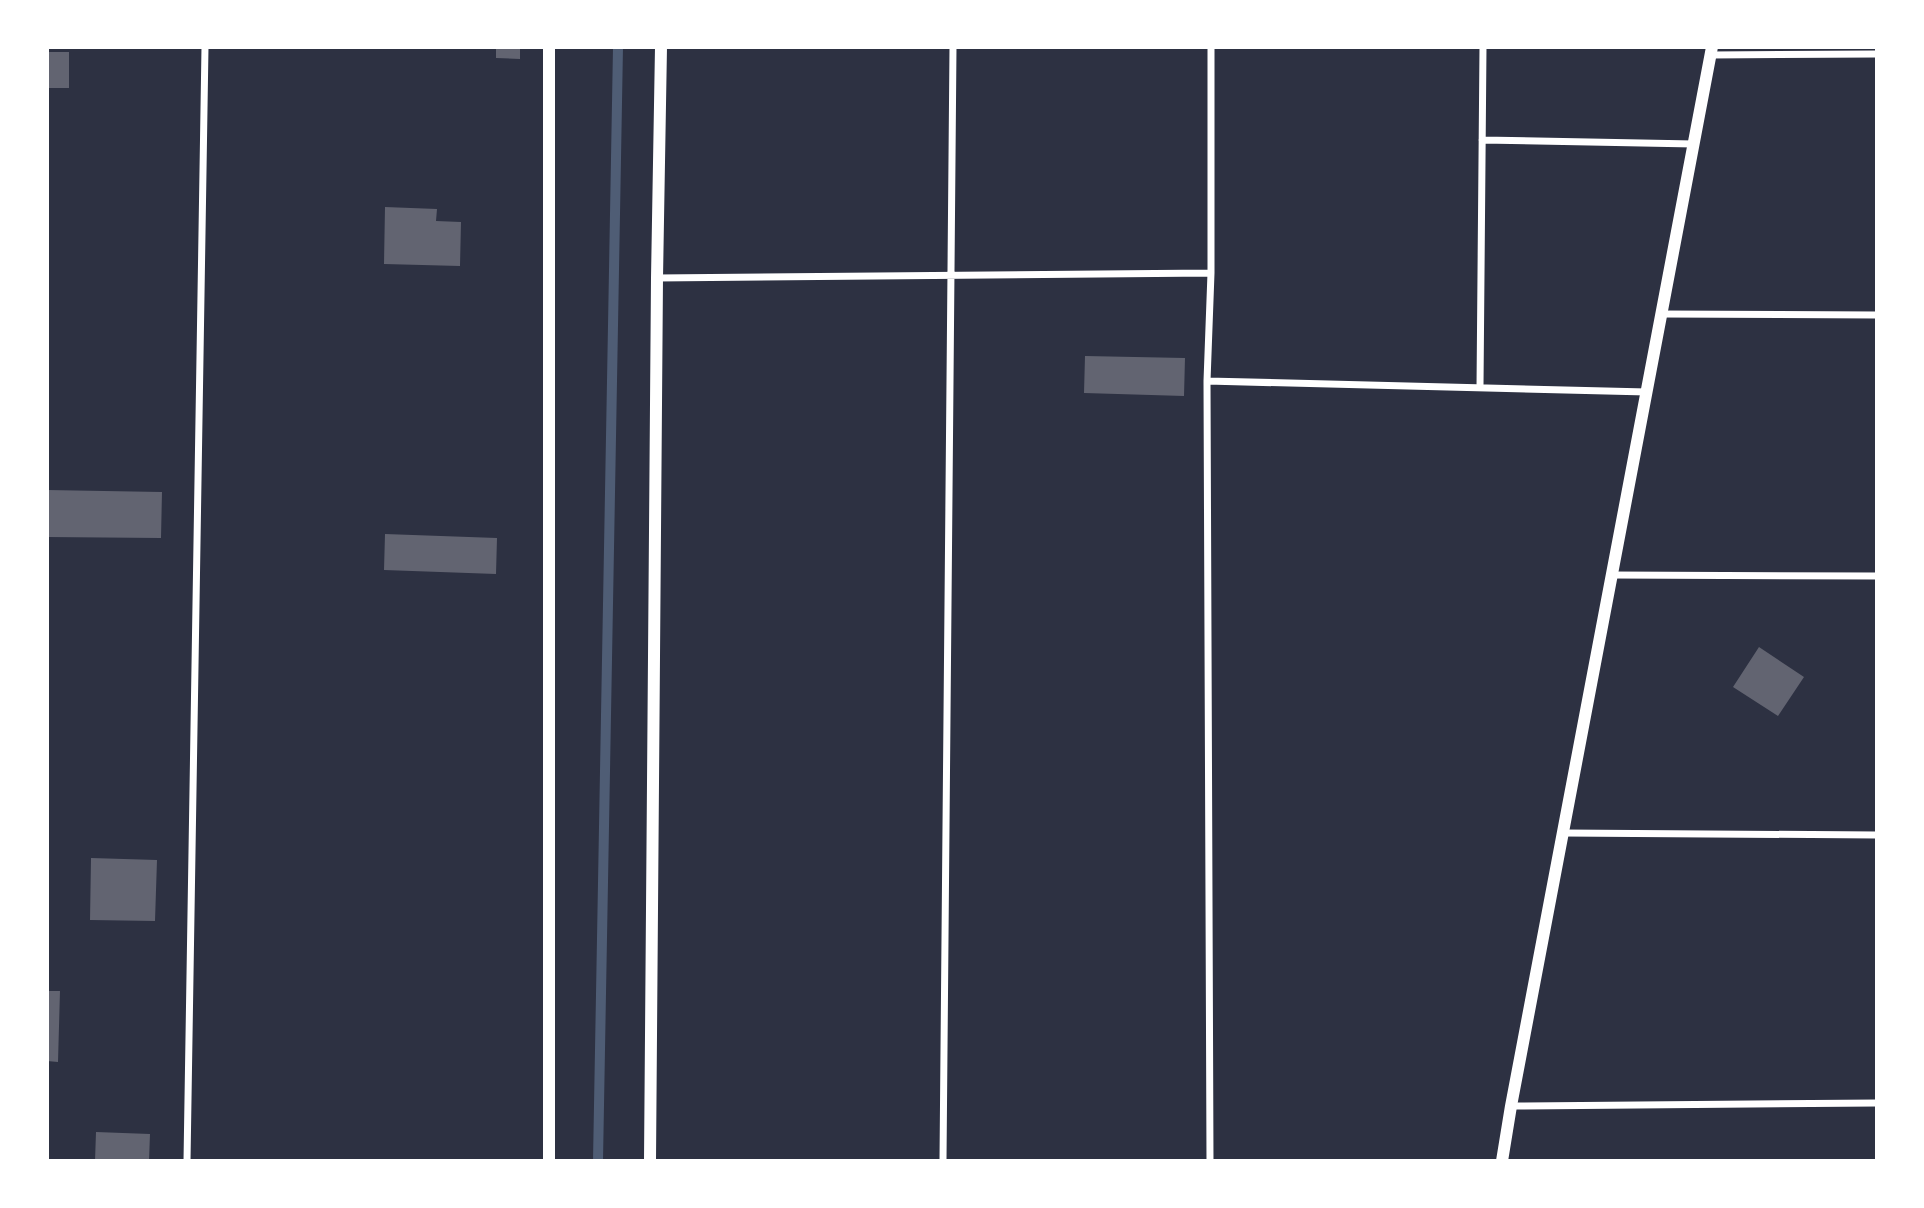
<svg xmlns="http://www.w3.org/2000/svg" width="1924" height="1208" viewBox="0 0 1924 1208" font-family="'Noto Serif',serif">
  <style>
    .lines { fill: none; stroke-linecap: round; stroke-linejoin: round }
    .stream { stroke: #4f5d75; stroke-width: 10 }
    .building { fill: #626471 }
    .minor { stroke: #fff; stroke-width: 7 }
    .tertiary { stroke: #fff; stroke-width: 12 }
  </style>
  <rect width="100%" height="100%" fill="#2d3142"/>
  <g class="lines">
    <path class="stream" d="M 598,1161 L 618,47"/>
  </g>
  <path class="building" d="M 496,47 L 520,47 L 520,59 L 496,58 Z
    M 47,52 L 69,52 L 69,88 L 47,88 Z
    M 385,207 L 437,209 L 436,221 L 461,222 L 460,266 L 384,264 Z
    M 1085,356 L 1185,358 L 1184,396 L 1084,393 Z
    M 47,490 L 162,492 L 161,538 L 47,537 Z
    M 385,534 L 497,538 L 496,574 L 384,570 Z
    M 1759,647 L 1804,677 L 1778,716 L 1733,687 Z
    M 91,858 L 157,860 L 155,921 L 90,920 Z
    M 47,991 L 60,991 L 58,1062 L 47,1061 Z
    M 96,1132 L 150,1134 L 149,1161 L 95,1161 Z"/>
  <g class="lines">
    <path class="minor" d="M 1711,55 L 1877,54
      M 1482,140 L 1694,144
      M 657,278 L 1211,273
      M 1661,314 L 1877,315
      M 1207,381 L 1647,392
      M 1480,387 L 1483,47
      M 1612,575 L 1877,576
      M 1563,833 L 1877,835
      M 1511,1106 L 1877,1103
      M 187,1161 L 205,47
      M 943,1161 L 953,47
      M 1210,1161 L 1207,381 L 1211,273 L 1211,47"/>
    <path class="tertiary" d="M 549,1161 L 549,47
      M 650,1161 L 657,278 L 661,47
      M 1502,1161 L 1511,1106 L 1712,47"/>
  </g>
  <rect width="1924" height="1208" fill="none" stroke="#ffffff" stroke-width="98"/>
</svg>
